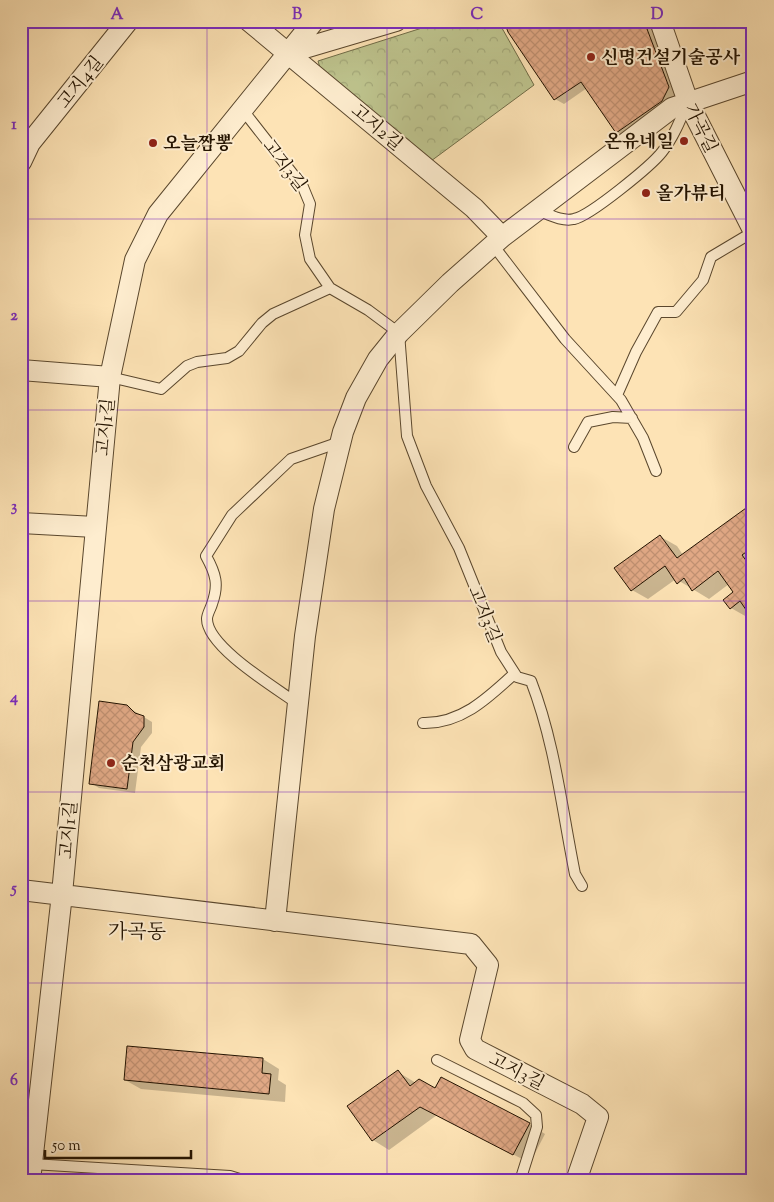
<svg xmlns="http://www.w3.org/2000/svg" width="774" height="1202" viewBox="0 0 774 1202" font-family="'Sorts Mill Goudy','Noto Serif KR',serif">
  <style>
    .park { fill: url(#park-crowns); stroke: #706c47 }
    .shadow { fill: #0003 }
    .building { fill: url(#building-cross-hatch); stroke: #231300 }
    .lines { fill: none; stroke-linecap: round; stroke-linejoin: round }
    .lane-casing { stroke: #5a472d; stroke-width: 12 }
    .street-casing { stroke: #5a472d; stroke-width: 22 }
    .lane { stroke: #feedcf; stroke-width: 10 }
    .street { stroke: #feedcf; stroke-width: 20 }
    .grid { fill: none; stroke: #7b2cbf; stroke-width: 1; stroke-opacity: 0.55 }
    .poi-dot { fill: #8f2418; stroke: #feedcf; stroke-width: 2 }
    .labels { text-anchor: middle; stroke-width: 4; stroke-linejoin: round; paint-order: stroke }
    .poi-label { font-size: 18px; font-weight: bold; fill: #231300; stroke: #feedcf; text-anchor: start }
    .street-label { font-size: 18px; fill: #231300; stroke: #feedcf }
    .quarter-label { font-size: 20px; fill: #231300; stroke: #feedcf }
    .neatline { fill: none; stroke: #7b2cbf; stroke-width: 2 }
    .grid-label { font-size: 16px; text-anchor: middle; font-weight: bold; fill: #7b2cbf }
  </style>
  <defs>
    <pattern id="park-crowns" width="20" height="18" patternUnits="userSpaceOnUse" patternTransform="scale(1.25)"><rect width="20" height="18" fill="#bec48e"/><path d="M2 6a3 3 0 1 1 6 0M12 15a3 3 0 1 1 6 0" fill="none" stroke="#a3a879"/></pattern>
    <pattern id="building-cross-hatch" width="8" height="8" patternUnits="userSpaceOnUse" patternTransform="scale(1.25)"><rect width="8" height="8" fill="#e0a885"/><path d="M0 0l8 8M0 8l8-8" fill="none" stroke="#c09071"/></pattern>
  </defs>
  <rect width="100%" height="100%" fill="#fde3b5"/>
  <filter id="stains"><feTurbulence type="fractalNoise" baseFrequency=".004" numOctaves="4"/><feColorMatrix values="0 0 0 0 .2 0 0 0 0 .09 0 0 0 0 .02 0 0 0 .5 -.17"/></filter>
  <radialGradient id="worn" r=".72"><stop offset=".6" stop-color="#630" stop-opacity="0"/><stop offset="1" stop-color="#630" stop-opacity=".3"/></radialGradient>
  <path class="park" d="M 444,21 L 498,21 L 534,85 L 431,161 L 321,71 L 318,61 Z"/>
  <path class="shadow" d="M 506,21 L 650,21 L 677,93 L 671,105 L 625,137 L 616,132 L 587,88 L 564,104 L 555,99 Z
    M 753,504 L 753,618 L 750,614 L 747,617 L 731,608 L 735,593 L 729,584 L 709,599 L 676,579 L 648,599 L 632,590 L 661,537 L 677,546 L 683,555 Z
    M 126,706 L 152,722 L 152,733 L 141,747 L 135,793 L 99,788 L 91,783 Z
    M 263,1059 L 279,1069 L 278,1080 L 286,1085 L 285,1102 L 141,1089 L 125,1080 Z
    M 398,1072 L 416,1083 L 529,1124 L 545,1134 L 530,1163 L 437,1115 L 389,1150 L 373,1140 L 349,1106 Z"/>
  <path class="building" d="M 504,21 L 644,21 L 669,87 L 662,101 L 616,133 L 581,82 L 554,100 L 508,32 Z
    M 753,503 L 753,547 L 742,555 L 753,570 L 753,620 L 740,601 L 730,609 L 723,600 L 733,592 L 718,571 L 692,591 L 684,578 L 677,584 L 665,566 L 631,591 L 614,568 L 660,535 L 677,558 Z
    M 99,701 L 127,705 L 135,713 L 144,716 L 144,727 L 133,742 L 127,789 L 89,784 Z
    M 127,1046 L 263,1058 L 262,1073 L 271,1074 L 269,1094 L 124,1080 Z
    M 398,1070 L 410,1086 L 419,1079 L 435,1088 L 441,1077 L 530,1123 L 513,1155 L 420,1107 L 372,1141 L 347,1106 Z"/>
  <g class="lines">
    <g class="lane-casing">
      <path id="lane" d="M 242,109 L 303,187 L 310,204 L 305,235 L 310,259 L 330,288 L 368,310 L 399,333 L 407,436 L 426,486 L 459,548 L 501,652 L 517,677 L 531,681 C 555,743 562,810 575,874 L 582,886
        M 537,210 C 548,214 562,222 574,219 C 590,216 651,166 662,152 C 673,138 680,121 687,104
        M 493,245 L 565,339 L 621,400 L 643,438 L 656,471
        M 110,377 L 161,389 L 187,366 L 197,362 L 227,358 L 239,351 L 262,323 L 273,314 L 330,288
        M 617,395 L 636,352 L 658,312 L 676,312 L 703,280 L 711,257 L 753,232
        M 574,447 L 588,422 L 613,417 L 632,418
        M 298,704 C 276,688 207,647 207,619 C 207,614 211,608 212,604 C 219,585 216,574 206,556 L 232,515 L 291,459 L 340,442
        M 423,723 C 461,724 488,698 514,674
        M 437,1060 L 523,1103 L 536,1115 L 537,1127 L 520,1181
        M 32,1164 L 230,1176 L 246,1181"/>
    </g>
    <g class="street-casing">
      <path id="street" d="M 249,21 L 474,208 L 502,237 L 672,108 L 753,81
        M 660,21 L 688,102 L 753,230
        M 288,53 L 396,21
        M 21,162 L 30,143 L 128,21
        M 21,370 L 110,377
        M 21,523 L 95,527
        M 21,890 L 471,944 L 488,965 L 470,1040 L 475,1049 L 582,1104 L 598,1117 L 576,1181
        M 275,921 L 305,636 L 324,509 L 343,432 L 356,398 L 378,359 L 399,333 L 450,283 L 502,237
        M 30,1181 L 62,894 L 110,377 L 135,260 L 158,214 L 314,21"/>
    </g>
    <use href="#lane" class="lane"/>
    <use href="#street" class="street"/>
  </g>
  <path class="grid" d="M 207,21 L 207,1181M 387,21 L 387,1181M 567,21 L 567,1181M 21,219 L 753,219M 21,410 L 753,410M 21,601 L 753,601M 21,792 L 753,792M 21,983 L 753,983"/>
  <g class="poi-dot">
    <circle cx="591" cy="57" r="5"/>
    <circle cx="684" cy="141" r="5"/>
    <circle cx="153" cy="143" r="5"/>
    <circle cx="646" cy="193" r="5"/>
    <circle cx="111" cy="763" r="5"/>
  </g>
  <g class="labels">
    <g class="poi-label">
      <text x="601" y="63">신명건설기술공사</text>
      <text x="674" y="147" text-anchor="end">온유네일</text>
      <text x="163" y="149">오늘짬뽕</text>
      <text x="656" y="199">올가뷰티</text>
      <text x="121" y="769">순천삼광교회</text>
    </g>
    <g class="street-label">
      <text transform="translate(80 82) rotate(-51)" y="6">고지4길</text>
      <text transform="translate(377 127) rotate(40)" y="6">고지2길</text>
      <text transform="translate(701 128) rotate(64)" y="6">가곡길</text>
      <text transform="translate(285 165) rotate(53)" y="6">고지3길</text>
      <text transform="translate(105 427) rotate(-84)" y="6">고지1길</text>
      <text transform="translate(485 614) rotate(68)" y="6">고지3길</text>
      <text transform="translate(68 830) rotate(-85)" y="6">고지1길</text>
      <text transform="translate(517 1071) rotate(27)" y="6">고지3길</text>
    </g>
    <g class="quarter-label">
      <text x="137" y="938">가곡동</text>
    </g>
  </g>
  <rect width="774" height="1202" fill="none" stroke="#fde3b5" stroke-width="55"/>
  <path d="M45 1150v8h146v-8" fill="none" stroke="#231300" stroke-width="2.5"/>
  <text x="52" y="1150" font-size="15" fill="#231300" stroke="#feedcf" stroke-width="4" paint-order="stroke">50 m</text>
  <rect x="28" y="28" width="718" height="1146" class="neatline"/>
  <g class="grid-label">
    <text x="117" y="19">A</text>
    <text x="297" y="19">B</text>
    <text x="477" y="19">C</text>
    <text x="657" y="19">D</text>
    <text x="14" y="129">1</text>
    <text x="14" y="320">2</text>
    <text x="14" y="511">3</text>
    <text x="14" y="702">4</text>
    <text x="14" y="893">5</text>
    <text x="14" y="1085">6</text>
  </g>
  <rect width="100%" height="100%" filter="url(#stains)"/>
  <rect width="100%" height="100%" fill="url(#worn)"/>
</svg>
